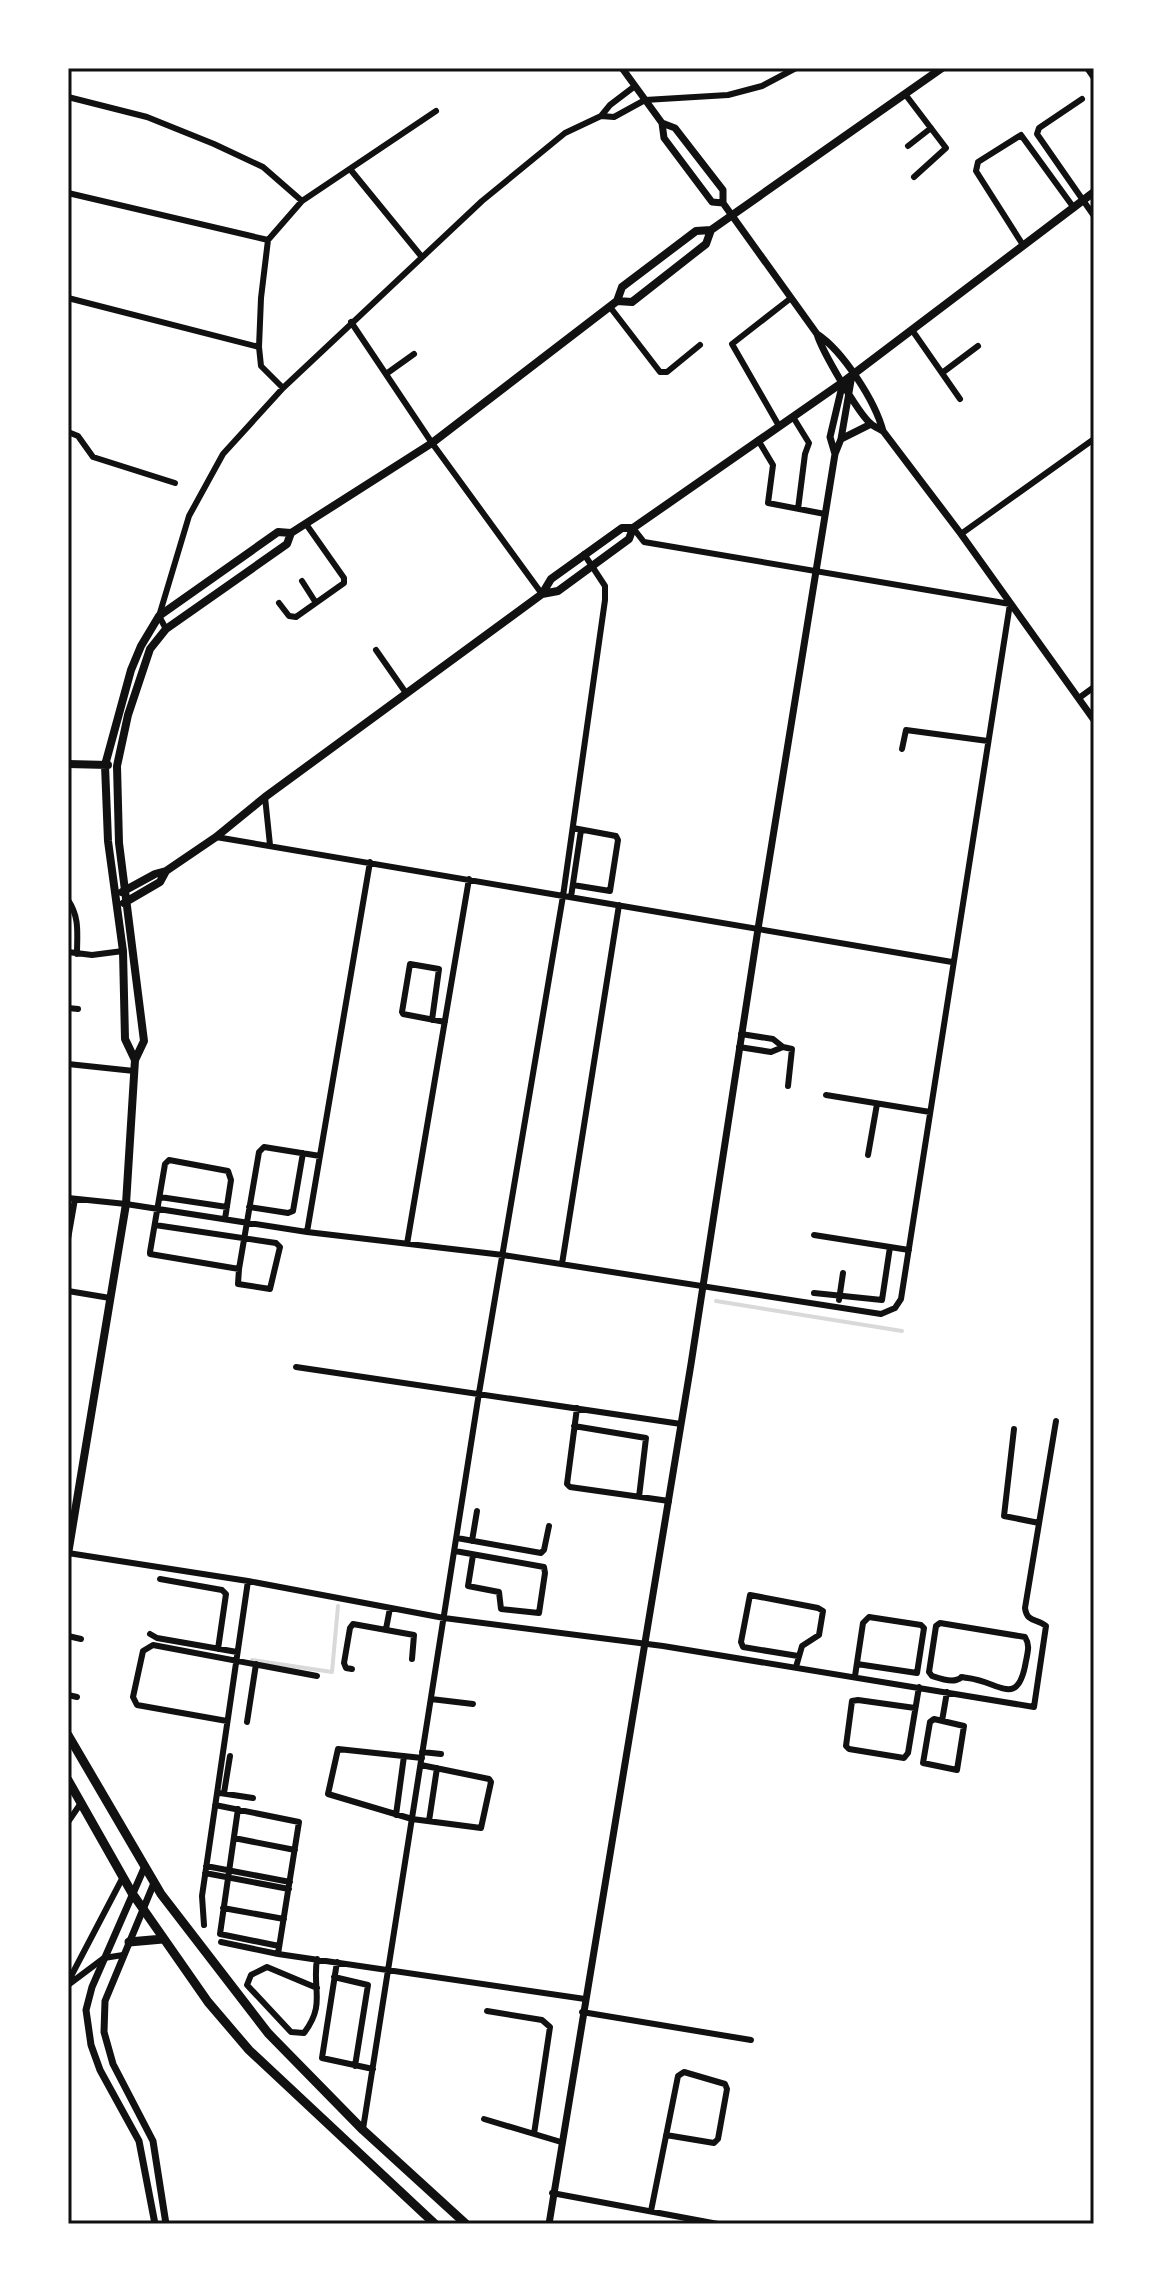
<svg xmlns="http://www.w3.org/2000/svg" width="1162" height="2292" viewBox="0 0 1162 2292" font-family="'Fira Sans',sans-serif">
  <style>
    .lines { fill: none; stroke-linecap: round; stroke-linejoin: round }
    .stream { stroke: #d9d9d9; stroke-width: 4 }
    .minor { stroke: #111; stroke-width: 6 }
    .tertiary { stroke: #111; stroke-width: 7 }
    .secondary { stroke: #111; stroke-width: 8 }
    .primary { stroke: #111; stroke-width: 9 }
    .neatline { fill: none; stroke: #111; stroke-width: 3 }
  </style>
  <rect width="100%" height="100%" fill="#fff"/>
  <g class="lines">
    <path class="stream" d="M 716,1301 L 902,1331
      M 252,1660 L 332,1672 L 338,1606"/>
    <path class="minor" d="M 1087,68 L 1094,78
      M 905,94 L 946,148 L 914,177
      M 68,97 L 147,117 L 214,144 L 263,167 L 302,201
      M 1082,99 L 1039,128 L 1037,134 L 1094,216
      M 601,116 L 610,105 L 635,86
      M 908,146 L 931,128
      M 350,169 L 421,256
      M 68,193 L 268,240
      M 1023,245 L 976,171 L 978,162 L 1021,135 L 1074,208
      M 68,298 L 259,347
      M 610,307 L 660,372 L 667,372 L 700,345
      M 351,322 L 432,443 L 542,594
      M 912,330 L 960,399
      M 942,373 L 978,346
      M 386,374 L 414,354
      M 283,388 L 261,366 L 259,347 L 261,298 L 268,240 L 302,201 L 436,111
      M 793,417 L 809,443 L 805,454 L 798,509
      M 779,426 L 732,344 L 791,298
      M 68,432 L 78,436 L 93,457 L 175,483
      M 758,440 L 773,465 L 768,503 L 825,514
      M 961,534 L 1094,439
      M 302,581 L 316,603
      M 279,603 L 289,616 L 296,617 L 344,583 L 344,578 L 306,524
      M 166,629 L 159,616 L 189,516 L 223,454 L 283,388 L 482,201 L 565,133 L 601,116 L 614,117 L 645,100 L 728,95 L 762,86 L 796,68
      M 376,650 L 406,693
      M 1079,698 L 1094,687
      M 902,749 L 906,730 L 988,741
      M 265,797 L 270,845
      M 573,828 L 616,836 L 618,840 L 610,891 L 573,885
      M 216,837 L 952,962
      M 571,897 L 581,830
      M 68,900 C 80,918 77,933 77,954
      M 68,952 L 92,955 L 123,951
      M 68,1008 L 78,1009
      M 432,1020 L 439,969 L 410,964 L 402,1012 L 403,1014 L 445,1022
      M 741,1034 L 773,1039 L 783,1047 L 792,1049 L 788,1086
      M 739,1047 L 771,1052 L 783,1047
      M 68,1064 L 134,1071
      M 826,1095 L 930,1112
      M 868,1155 L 877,1104
      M 160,1197 L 227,1207
      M 68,1198 L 126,1204 L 307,1232 L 503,1255 L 881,1314 L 895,1308 L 901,1299 L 1010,604 L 644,542 L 633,528
      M 249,1207 L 288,1213 L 293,1211 L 303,1153
      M 155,1225 L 276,1243 L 280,1247 L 270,1289 L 238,1284 L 239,1269 L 150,1254 L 150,1252 L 165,1164 L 169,1160 L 228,1171 L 231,1180 L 225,1219
      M 307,1232 L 370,862
      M 814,1235 L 909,1250
      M 68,1239 L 75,1199
      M 407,1244 L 469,879
      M 562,1264 L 619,905
      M 239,1269 L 259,1152 L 264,1147 L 320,1156
      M 68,1291 L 110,1298
      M 814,1293 L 882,1300 L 890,1247
      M 839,1300 L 843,1273
      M 296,1367 L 681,1424
      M 577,1408 L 567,1484 L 570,1487 L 669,1501
      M 574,1426 L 646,1438 L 639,1497
      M 1014,1429 L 1004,1516 L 1039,1523
      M 457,1538 L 541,1553 L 544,1550 L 549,1526
      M 472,1541 L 477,1511
      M 455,1551 L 544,1567 L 545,1573 L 539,1613 L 501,1609 L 499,1592 L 468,1586 L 473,1555
      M 68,1553 L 248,1581 L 444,1618 L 663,1646 L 1034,1707 L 1046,1626 C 1037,1618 1027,1623 1025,1608 L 1056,1421
      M 160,1579 L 222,1590 L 226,1594 L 218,1649
      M 940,1623 L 1025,1637 C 1030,1645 1028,1651 1026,1661 C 1018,1709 1000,1682 968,1678 C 955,1676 967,1677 956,1680 C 949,1682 938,1678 932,1676 L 929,1672 L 936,1626 Z
      M 386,1629 L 390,1608
      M 150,1634 L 157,1638 L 237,1652
      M 68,1636 L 81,1639
      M 796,1667 L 802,1646 L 819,1635 L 823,1611 L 818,1608 L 750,1595 L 741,1642 L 743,1647 L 798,1656
      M 352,1669 L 346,1668 L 344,1663 L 350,1628 L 353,1624 L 414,1635 L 412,1659
      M 855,1676 L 863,1623 L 869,1617 L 921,1625 L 924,1628 L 917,1673 L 857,1664
      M 68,1695 L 77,1697
      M 431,1699 L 473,1704
      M 915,1708 L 858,1700 L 852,1701 L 846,1746 L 849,1749 L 904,1758 L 908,1753 L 919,1687
      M 934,1719 L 964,1726 L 957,1770 L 923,1763 L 930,1722 Z
      M 227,1721 L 137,1705 L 133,1697 L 143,1651 L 153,1645 L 317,1676
      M 942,1721 L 947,1692
      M 247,1722 L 256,1664
      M 422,1752 L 441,1754
      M 421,1765 L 489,1779 L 491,1782 L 481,1828 L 412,1819 L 328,1794 L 338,1749 L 422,1758
      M 220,1793 L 253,1798
      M 224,1793 L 230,1756
      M 215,1805 L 299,1822 L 278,1954
      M 238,1809 L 220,1934 L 279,1946
      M 396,1815 L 404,1756
      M 429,1821 L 437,1768
      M 68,1822 L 81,1803
      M 234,1838 L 295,1850
      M 206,1866 L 290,1882
      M 205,1873 L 289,1889
      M 223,1908 L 284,1919
      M 204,1925 L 202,1896 L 248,1581
      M 221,1942 L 278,1954 L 585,1999
      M 337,1962 L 322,2058 L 373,2069
      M 334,1977 L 368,1985 L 355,2066
      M 68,1982 L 123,1877
      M 68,1985 L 104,1958 L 123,1955
      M 317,1988 L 267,1967 L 251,1975 L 247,1985 L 291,2032 L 304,2033 C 326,2004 312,1990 317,1959
      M 487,2011 L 542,2020 L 550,2027 L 534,2134
      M 582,2012 L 751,2040
      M 484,2119 L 561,2142
      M 363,2129 L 479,1393 L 563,896 L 605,600 L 605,586 L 584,554
      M 552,2193 L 718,2224
      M 651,2211 L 678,2076 L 684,2072 L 725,2084 L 727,2089 L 718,2139 L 714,2143 L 666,2135"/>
    <path class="tertiary" d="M 622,68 L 662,123 L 675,128 L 723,190 L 723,203 L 817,334
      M 662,123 L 664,138 L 712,202 L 723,203
      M 817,334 C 843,351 875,401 883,431 C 879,429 875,427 871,424 C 858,413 822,351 817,334 Z
      M 843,382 L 830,437 L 835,454 L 841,439 L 852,375
      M 883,431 L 961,534 L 1094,720
      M 841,439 L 871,424
      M 145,1866 L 92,1987 L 86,2010 L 91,2045 L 100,2070 L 139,2141 L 155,2224
      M 154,1883 L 105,2001 L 104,2032 L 113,2064 L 153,2141 L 166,2224
      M 549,2224 L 691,1364 L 758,929 L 835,454"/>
    <path class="secondary" d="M 617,301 L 632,302 L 706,244 L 711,230
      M 622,528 L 633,528 L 629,539 L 558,591 L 542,594 L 551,579 Z
      M 633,528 L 843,382 L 1094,192
      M 68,764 L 108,765
      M 166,871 L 216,837 L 265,797 L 542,594
      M 122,892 L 155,874 L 166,871 L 160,882 L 124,903
      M 135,1060 L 125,1039 L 123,951 L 108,841 L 105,765 L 131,670 L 141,646 L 159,616 L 278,532 L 291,533
      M 68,1554 L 126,1204 L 135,1060 L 144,1041 L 119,843 L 117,766 L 128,715 L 150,649 L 166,629 L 287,544 L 291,533 L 432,443 L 617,301 L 622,287 L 696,231 L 711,230 L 942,68"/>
    <path class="primary" d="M 68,1735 L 161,1894 L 268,2033 L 363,2130 L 466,2224
      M 68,1780 L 132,1893 L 208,2002 L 249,2050 L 435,2224
      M 129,1942 L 163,1939"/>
  </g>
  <rect width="1162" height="2292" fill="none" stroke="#ffffff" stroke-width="140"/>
  <rect x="70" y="70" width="1022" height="2152" class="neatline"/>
</svg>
